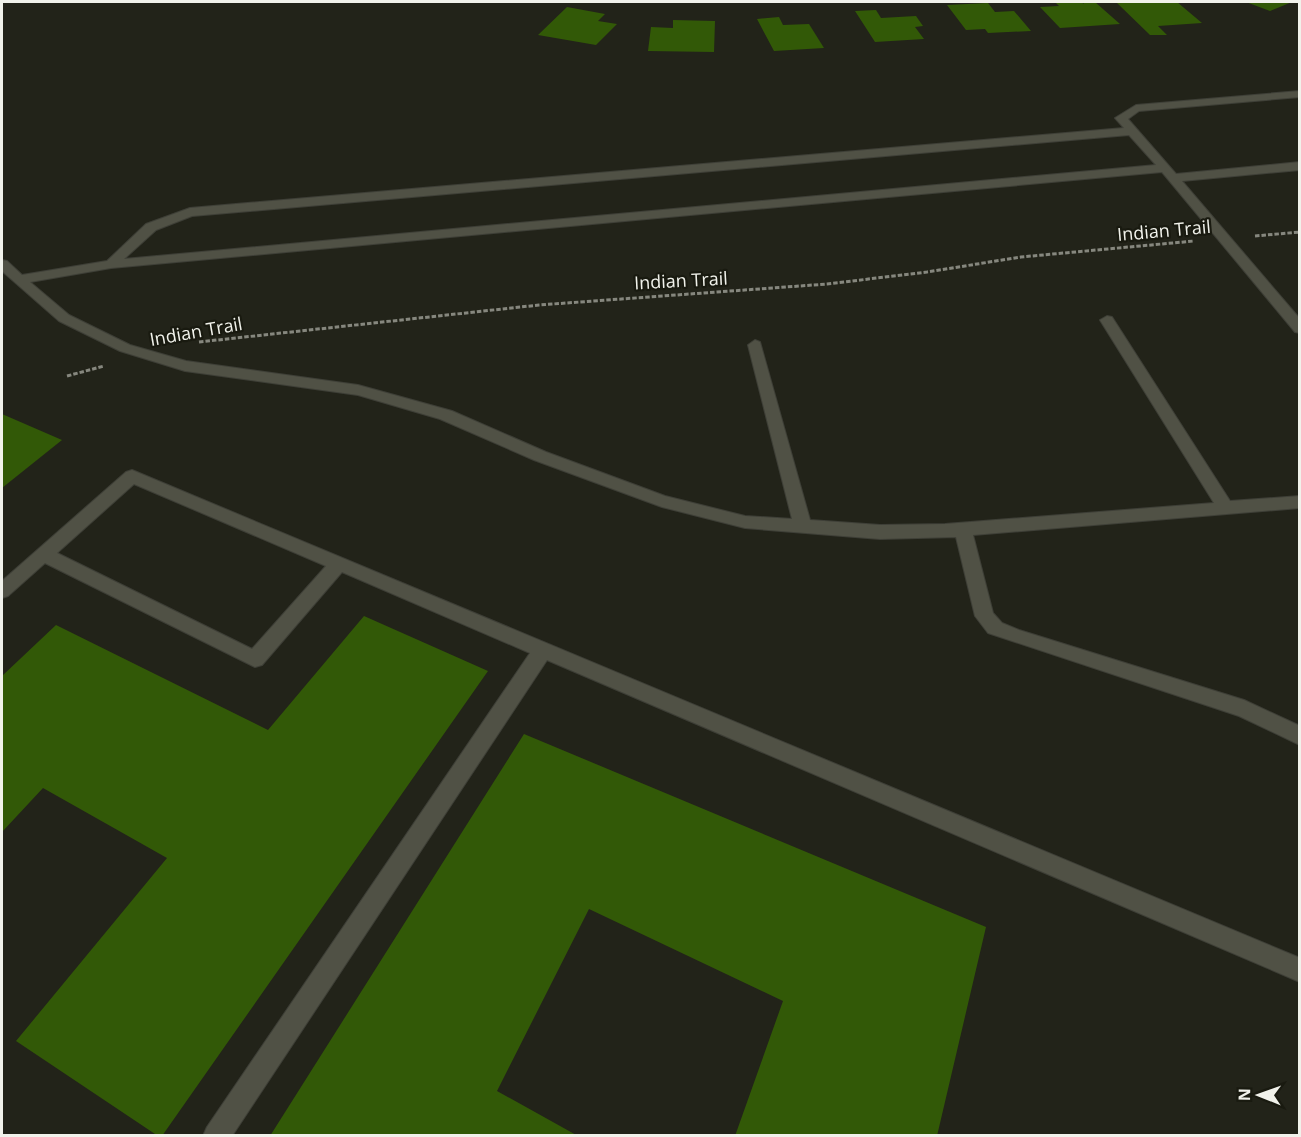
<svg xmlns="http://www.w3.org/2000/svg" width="1301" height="1137" viewBox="0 0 1301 1137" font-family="'Open Sans',sans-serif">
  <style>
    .building { fill: #325907 }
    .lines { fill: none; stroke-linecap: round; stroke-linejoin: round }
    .lane-casing { stroke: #3e3f37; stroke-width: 2 }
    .path { stroke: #86877e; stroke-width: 3; stroke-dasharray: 4.5 2; stroke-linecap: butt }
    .lane { fill: #505145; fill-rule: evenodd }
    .labels { text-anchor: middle; stroke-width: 4.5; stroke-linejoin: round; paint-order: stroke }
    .far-street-label { font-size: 18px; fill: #f1f2eb; stroke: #191a10 }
  </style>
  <rect width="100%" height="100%" fill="#222319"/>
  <path class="building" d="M 1055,2 L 1081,2 L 1084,4 L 1083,2 L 1095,2 L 1120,24 L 1060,28 L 1040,7 L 1059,6 Z
    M 1116,2 L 1177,2 L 1202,23 L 1158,26 L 1167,35 L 1150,35 Z
    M 1246,2 L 1292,2 L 1270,11 Z
    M 988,3 L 995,12 L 1014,11 L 1031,31 L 988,33 L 985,29 L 966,30 L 947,5 Z
    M 567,7 L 605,14 L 598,21 L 617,24 L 596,45 L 538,35 Z
    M 876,10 L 881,18 L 916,16 L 923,26 L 915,27 L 924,39 L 875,42 L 855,11 Z
    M 779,17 L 783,25 L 809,24 L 824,48 L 774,51 L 757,19 Z
    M 673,20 L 715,21 L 714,52 L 648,51 L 651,27 L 673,28 Z
    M 2,414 L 62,440 L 2,488 Z
    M 364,616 L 488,671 L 162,1136 L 158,1136 L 16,1041 L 167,858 L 43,788 L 2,832 L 2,676 L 56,625 L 268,730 Z
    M 524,734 L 986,927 L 937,1136 L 735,1136 L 783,1001 L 589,909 L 497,1091 L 578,1136 L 270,1136 Z"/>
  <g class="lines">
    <g class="lane-casing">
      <path id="lane" d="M 1300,91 L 1300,97 L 1139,111 L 1128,119 L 1176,174 L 1300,162 L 1300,170 L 1182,181 L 1300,319 L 1300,333 L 1295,332 L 1162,172 L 111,268 L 30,282 L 69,315 L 130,345 L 186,361 L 358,385 L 452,411 L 546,452 L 665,496 L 745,516 L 792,519 L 748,345 L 755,340 L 760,342 L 810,520 L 880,525 L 945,524 L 1214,503 L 1100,320 L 1107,316 L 1112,317 L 1230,501 L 1300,496 L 1300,508 L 973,535 L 993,613 L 1002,623 L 1019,630 L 1244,700 L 1300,726 L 1300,745 L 1239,716 L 988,633 L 975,616 L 956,537 L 880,539 L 745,528 L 662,507 L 534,460 L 440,419 L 358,395 L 185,371 L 120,351 L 59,321 L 2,271 L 2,260 L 7,261 L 22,275 L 107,261 L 146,224 L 190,208 L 1124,128 L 1115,118 L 1136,105 ZM 1129,135 L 1156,165 L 124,259 L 156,230 L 192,216 Z
        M 132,470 L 1300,958 L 1300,982 L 547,660 L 232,1136 L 203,1136 L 207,1127 L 530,653 L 342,572 L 262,665 L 255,667 L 45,563 L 8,596 L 2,598 L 2,581 L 126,472 ZM 134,484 L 326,566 L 252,649 L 57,553 Z"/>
    </g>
    <path class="path" d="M 1255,236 L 1300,232
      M 199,342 L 539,305 L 827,284 L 927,272 L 1021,257 L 1194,241
      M 67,376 L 104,366"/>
    <use href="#lane" class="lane"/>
  </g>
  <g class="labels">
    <g class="far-street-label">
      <text transform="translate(1164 231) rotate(-5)" y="6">Indian Trail</text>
      <text transform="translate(681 281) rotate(-3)" y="6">Indian Trail</text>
      <text transform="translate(196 332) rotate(-10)" y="6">Indian Trail</text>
    </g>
  </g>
  <rect width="1301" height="1137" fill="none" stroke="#f1f2eb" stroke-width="6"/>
  <g transform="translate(1259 1095) rotate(271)" stroke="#191a10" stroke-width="4.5" paint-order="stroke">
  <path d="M0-4.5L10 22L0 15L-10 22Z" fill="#f1f2eb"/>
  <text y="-9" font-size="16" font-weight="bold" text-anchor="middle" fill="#f1f2eb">N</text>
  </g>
</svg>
